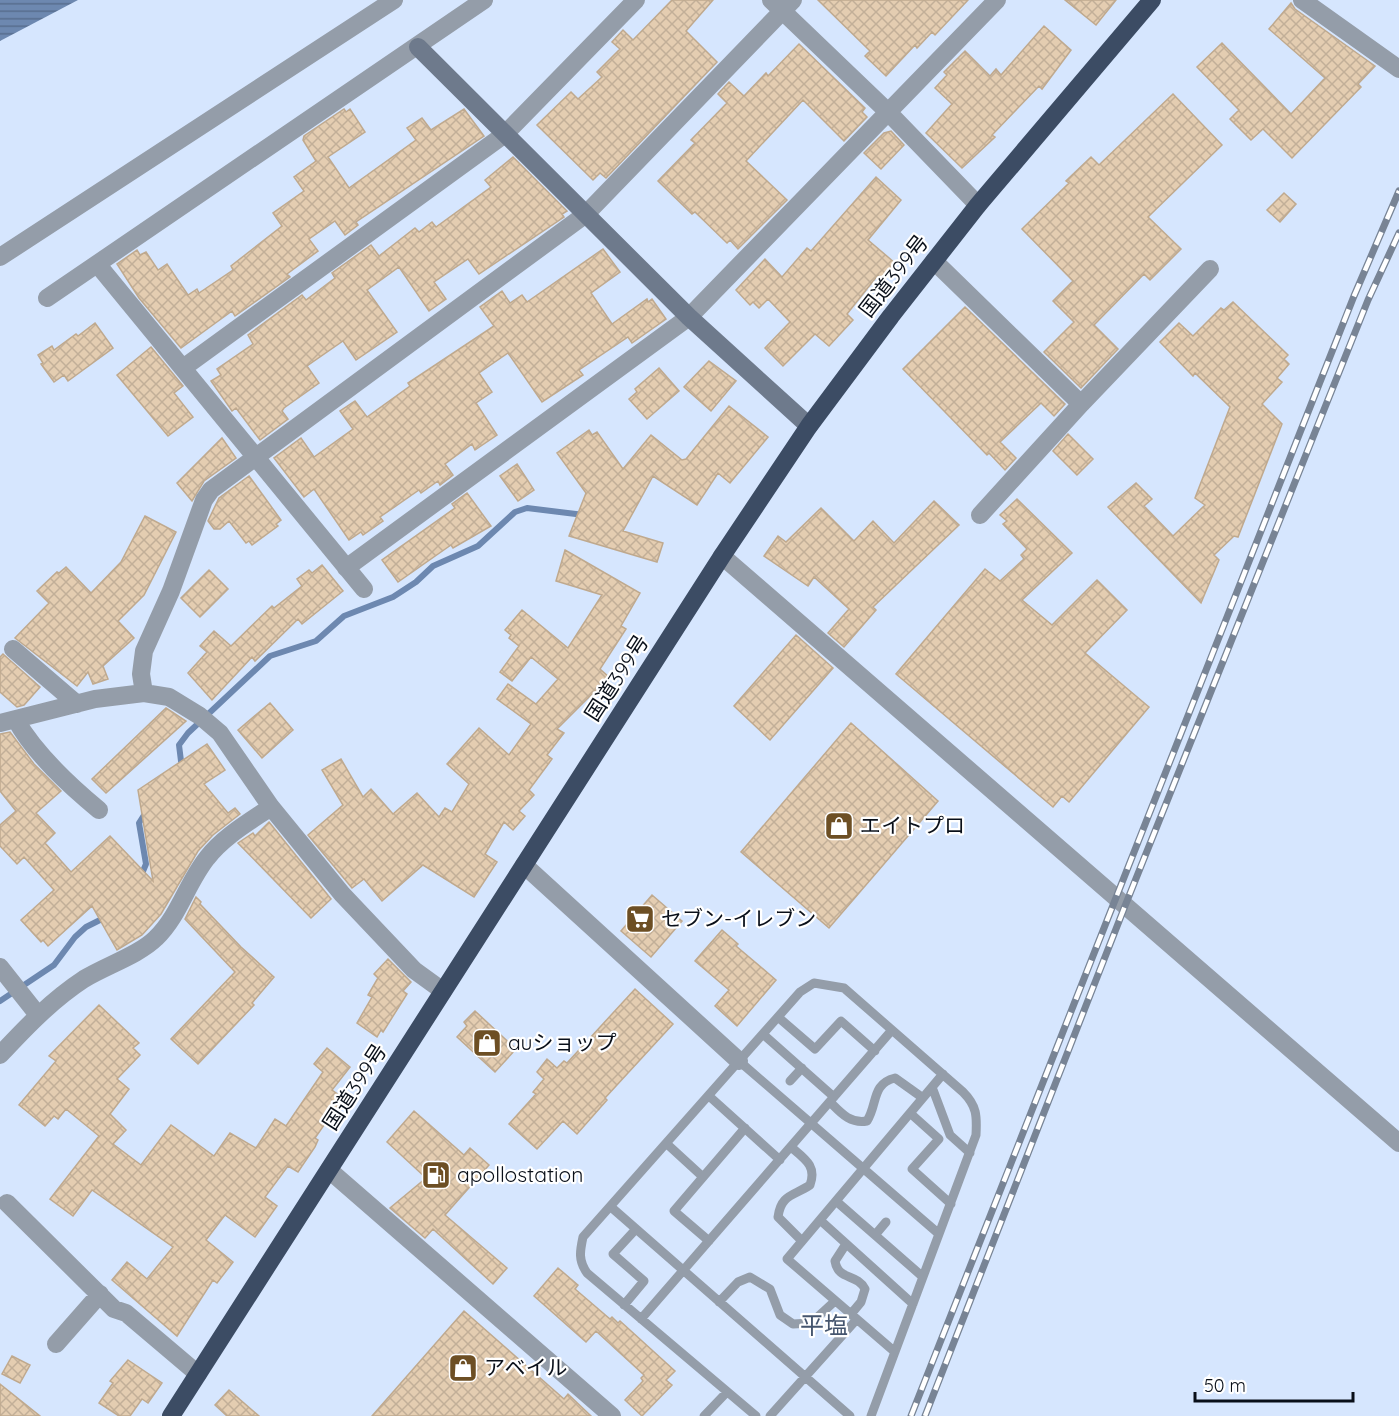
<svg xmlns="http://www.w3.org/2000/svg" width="1399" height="1416" viewBox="0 0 1399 1416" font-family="Quicksand,'Noto Sans JP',sans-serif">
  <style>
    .water { fill: url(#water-rules) }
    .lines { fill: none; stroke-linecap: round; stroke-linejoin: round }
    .stream { stroke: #6d88b0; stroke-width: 6 }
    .building { fill: url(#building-cross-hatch); stroke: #bfa98e; stroke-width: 1.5 }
    .lane { stroke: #949da9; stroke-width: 9 }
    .street { stroke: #949da9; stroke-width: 18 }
    .secondary { stroke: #6e7a8c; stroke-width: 18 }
    .highway { stroke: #3c4c64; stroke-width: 18 }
    .rail-casing { stroke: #788495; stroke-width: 7 }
    .rail { stroke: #fff; stroke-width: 4.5; stroke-dasharray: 14; stroke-linecap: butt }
    .labels { text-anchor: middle; stroke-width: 4.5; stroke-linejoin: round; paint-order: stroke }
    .street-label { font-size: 21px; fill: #090f19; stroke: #fff }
    .poi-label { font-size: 21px; fill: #090f19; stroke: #fff; text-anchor: start }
    .quarter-label { font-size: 24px; fill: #45556e; stroke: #fff }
  </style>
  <defs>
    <pattern id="water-rules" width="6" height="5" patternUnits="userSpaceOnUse" patternTransform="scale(1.5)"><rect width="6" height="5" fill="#6d88b0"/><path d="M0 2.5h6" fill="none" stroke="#586e8e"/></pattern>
    <pattern id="building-cross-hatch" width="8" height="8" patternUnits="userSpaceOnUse" patternTransform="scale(1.5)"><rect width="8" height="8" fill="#e4cdb1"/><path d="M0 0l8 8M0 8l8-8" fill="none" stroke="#c2af98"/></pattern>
  </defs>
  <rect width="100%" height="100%" fill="#d6e6fe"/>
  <path class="water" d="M 0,0 L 78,0 L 0,41 Z"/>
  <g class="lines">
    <path class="stream" d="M 182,769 L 179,745 L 188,733 L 270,656 L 316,641 L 344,616 L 393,597 L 416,582 L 433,566 L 478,546 L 515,512 L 527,508 L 584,515
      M 141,876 L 146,864 L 139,823 L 146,812
      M 0,1001 L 54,965 L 75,937 L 86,927 L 106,917"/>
  </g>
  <path class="building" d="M 672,0 L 713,0 L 686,31 L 717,62 L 606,178 L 600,173 L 593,180 L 537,125 L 571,92 L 578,99 L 602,77 L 597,72 L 620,49 L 612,42 L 623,30 L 633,40 Z
    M 818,0 L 968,0 L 935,35 L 932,32 L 917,48 L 915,45 L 886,76 L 865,56 L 870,51 Z
    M 1065,0 L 1116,0 L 1096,25 Z
    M 1291,3 L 1295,9 L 1375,66 L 1358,84 L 1361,87 L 1292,158 L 1263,129 L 1251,140 L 1230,119 L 1239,110 L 1197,67 L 1222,43 L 1291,114 L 1325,78 L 1269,29 Z
    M 1044,26 L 1071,50 L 1042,89 L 1039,86 L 992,135 L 995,137 L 962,168 L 926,133 L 952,104 L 935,88 L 947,75 L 944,72 L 965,51 L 990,76 L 996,69 L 1001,75 Z
    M 799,44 L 865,108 L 862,112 L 867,117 L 844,141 L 803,100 L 746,161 L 787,200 L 738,249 L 730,240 L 727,243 L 695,212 L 692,214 L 658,181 L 695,143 L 691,140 L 727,103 L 718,94 L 729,82 L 744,96 L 766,73 L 768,76 Z
    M 1173,94 L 1222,145 L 1148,217 L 1181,249 L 1150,280 L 1144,274 L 1094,325 L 1118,349 L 1081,388 L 1044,352 L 1074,322 L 1053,301 L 1073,281 L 1022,229 L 1069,183 L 1066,181 L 1091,157 L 1099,165 Z
    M 344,109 L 346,112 L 350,109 L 365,132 L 328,157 L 349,188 L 416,140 L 407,128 L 422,118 L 431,130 L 464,109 L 484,136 L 356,222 L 358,225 L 345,235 L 335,221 L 309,239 L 318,251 L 287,274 L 290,277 L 235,316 L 232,311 L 181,348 L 139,298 L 117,264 L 137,250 L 140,255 L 146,252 L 158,270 L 167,264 L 188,295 L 197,289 L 199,293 L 233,270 L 231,266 L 282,226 L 273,213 L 304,191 L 294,177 L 316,161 L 303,140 L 304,136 Z
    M 891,131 L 904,145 L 881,169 L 864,153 L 884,133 Z
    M 513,157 L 567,211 L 562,214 L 564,217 L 479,274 L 468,259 L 434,282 L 446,299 L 429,311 L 399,267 L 367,290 L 397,332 L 356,360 L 343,341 L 307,366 L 319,383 L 284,408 L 282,411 L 288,419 L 260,440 L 236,408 L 232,411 L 211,381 L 221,375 L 217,369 L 253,344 L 248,335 L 302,295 L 306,300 L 335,278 L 332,273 L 371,245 L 379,256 L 415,228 L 419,232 L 432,222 L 436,227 L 491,187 L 485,180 Z
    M 876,177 L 901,200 L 868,240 L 895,263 L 883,278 L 878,275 L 847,314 L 853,320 L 829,346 L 815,334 L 783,366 L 765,348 L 790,322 L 768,299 L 759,308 L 753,302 L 750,305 L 736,290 L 765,259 L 782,277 L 807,248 L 811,251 Z
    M 1284,193 L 1296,204 L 1280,222 L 1267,210 Z
    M 603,249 L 620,272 L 591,293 L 612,324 L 647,299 L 648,302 L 652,299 L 666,319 L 632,343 L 628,337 L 579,370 L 583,375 L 542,402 L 508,353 L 479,373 L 492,392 L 476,403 L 497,435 L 475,450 L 472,444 L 445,464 L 453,475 L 440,485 L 438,481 L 421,493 L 419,490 L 380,517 L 383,521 L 363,535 L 361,532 L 349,540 L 314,489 L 304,497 L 274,458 L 301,438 L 314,457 L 353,429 L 340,411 L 355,401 L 367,417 L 410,386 L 408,383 L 494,326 L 480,307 L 502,291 L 510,303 L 522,295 L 527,302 Z
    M 1233,302 L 1288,355 L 1284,359 L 1289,364 L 1277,378 L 1282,382 L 1262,404 L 1282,424 L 1238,537 L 1234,536 L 1214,555 L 1219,560 L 1201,603 L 1108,507 L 1136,483 L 1152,499 L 1144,506 L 1173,536 L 1205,505 L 1195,498 L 1230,407 L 1195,373 L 1193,376 L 1160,342 L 1179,323 L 1193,336 L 1221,308 L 1224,310 Z
    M 965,307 L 1065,404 L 1054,416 L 1041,403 L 1000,442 L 1016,458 L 1005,470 L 989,453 L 987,455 L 903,369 Z
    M 95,323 L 113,348 L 68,381 L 64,375 L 54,382 L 41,364 L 43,363 L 38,355 L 52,346 L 54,350 L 76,334 L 78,336 Z
    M 151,347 L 183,386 L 174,393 L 193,417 L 168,436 L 117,375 Z
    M 709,361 L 736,381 L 711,411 L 684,387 Z
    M 659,368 L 679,391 L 647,419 L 629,399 L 637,392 L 635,389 Z
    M 729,406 L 768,437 L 730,483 L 718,473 L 697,505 L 653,476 L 623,531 L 663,543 L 657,562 L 569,536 L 586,493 L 557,453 L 589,430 L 592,435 L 597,432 L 623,469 L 651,435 L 682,460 L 686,459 Z
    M 1068,434 L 1093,459 L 1077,475 L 1053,451 Z
    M 222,438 L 236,458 L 204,481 L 192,501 L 177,483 Z
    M 517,464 L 534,490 L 518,501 L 500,476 Z
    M 249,476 L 281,520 L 276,524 L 278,526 L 252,545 L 249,541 L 246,543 L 229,521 L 220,529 L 214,529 L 208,521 L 219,498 Z
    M 467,493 L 491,526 L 453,548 L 451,545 L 398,582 L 382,560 L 455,508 L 452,504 Z
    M 1017,499 L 1072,553 L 1022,600 L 1052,625 L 1097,580 L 1127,610 L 1085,653 L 1149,707 L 1069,802 L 1062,796 L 1053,807 L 896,674 L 985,569 L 1000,581 L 1024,559 L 1021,555 L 1027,549 L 1003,524 L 1007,521 L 1000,515 Z
    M 934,501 L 959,525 L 873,607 L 876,610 L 844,647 L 828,633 L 849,609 L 814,577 L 808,586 L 764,556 L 778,536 L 786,542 L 821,508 L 854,541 L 873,521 L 894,543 Z
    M 145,516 L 176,532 L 144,595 L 118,621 L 134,638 L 103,666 L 108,679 L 93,684 L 88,672 L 77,686 L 15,638 L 49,603 L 37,591 L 57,572 L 59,573 L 66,567 L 91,593 L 121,562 Z
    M 565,550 L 640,593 L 621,626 L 626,629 L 600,669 L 609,677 L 557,729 L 564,733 L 547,755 L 552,759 L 529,790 L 534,795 L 519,811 L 525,816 L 513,830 L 504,822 L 485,854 L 497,862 L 474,897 L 423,865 L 382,901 L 364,879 L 352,888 L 308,835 L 343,805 L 322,770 L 341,759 L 363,797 L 371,789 L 393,814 L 417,793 L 439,817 L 445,808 L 452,812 L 469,784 L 447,764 L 479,728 L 509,755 L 531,724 L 497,699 L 508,684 L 536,704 L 558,679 L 531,657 L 512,681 L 500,672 L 519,646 L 509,638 L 511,635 L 505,630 L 522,610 L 568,648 L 602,595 L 556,581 Z
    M 322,565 L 343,591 L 302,624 L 298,619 L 255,661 L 252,657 L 212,700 L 188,673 L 207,652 L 200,646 L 214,631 L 231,646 L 272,606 L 274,608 L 302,586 L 297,579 L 309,570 L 312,573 Z
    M 209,570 L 228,589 L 200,617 L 181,598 Z
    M 796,635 L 833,668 L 770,740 L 734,706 Z
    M 3,654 L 40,687 L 24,705 L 17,707 L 0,692 L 0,657 Z
    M 270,703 L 293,730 L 262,758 L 238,730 Z
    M 166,708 L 186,721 L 106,793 L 92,779 Z
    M 851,723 L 938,801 L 829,928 L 741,852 Z
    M 10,732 L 34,764 L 61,791 L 36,813 L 55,833 L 45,843 L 71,872 L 110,836 L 153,881 L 138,790 L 207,744 L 225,770 L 204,784 L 228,813 L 235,808 L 240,814 L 213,835 L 198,851 L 161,914 L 142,935 L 117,950 L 92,906 L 48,946 L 43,940 L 41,942 L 21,920 L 54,890 L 24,857 L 17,864 L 0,846 L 0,825 L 16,811 L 0,791 L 0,734 Z
    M 269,822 L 331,899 L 311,918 L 238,843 L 253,833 L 255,836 Z
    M 652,895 L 682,921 L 651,957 L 621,931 Z
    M 196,897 L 201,902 L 200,904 L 241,947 L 274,977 L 252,1003 L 254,1005 L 198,1064 L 171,1039 L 235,972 L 185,919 Z
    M 722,930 L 738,944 L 736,946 L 776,980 L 737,1026 L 715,1006 L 729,990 L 695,961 Z
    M 388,959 L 411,982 L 403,991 L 407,994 L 383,1032 L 381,1030 L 377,1037 L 357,1023 L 372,997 L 368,995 L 378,978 L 374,974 Z
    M 635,989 L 673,1024 L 605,1098 L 607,1100 L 577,1134 L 563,1121 L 537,1149 L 509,1124 L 536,1094 L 533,1092 L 544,1079 L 537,1072 L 547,1059 L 557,1068 L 564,1061 L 567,1063 Z
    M 99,1005 L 139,1043 L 133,1048 L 140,1055 L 117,1079 L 129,1089 L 110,1114 L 126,1130 L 113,1144 L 141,1165 L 171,1125 L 214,1156 L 230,1133 L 256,1148 L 275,1119 L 286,1126 L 323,1072 L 314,1064 L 327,1048 L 350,1067 L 332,1090 L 343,1098 L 315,1138 L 318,1140 L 315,1147 L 298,1172 L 288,1166 L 265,1197 L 277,1206 L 255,1237 L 225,1215 L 206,1240 L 233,1262 L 217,1283 L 213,1280 L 177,1336 L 112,1280 L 127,1262 L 147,1279 L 173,1247 L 92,1190 L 73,1216 L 50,1199 L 99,1136 L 66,1109 L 58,1119 L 54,1116 L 45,1126 L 19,1105 L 56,1061 L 49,1056 Z
    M 475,1011 L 516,1049 L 495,1072 L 457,1037 L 467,1026 L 464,1022 Z
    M 414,1111 L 464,1155 L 470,1148 L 489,1165 L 445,1215 L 507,1268 L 493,1284 L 433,1229 L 425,1238 L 390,1208 L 426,1178 L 387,1142 Z
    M 558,1268 L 578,1285 L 575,1289 L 610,1319 L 612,1317 L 618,1323 L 620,1321 L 675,1371 L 666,1380 L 672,1385 L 642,1416 L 625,1400 L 643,1381 L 641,1378 L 644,1375 L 596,1331 L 586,1342 L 534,1296 Z
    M 464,1311 L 564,1399 L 568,1394 L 591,1416 L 372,1416 Z
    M 12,1356 L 30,1365 L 20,1383 L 2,1374 Z
    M 128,1360 L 162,1383 L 148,1403 L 142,1399 L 130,1416 L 119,1416 L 99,1403 L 113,1383 L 110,1381 Z
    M 0,1384 L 40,1416 L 0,1416 Z
    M 229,1390 L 259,1416 L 227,1416 L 215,1405 Z"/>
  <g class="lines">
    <path class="lane" d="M 778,1017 L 815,1049 L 841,1021 L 875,1051
      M 763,1034 L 834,1097
      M 739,1061 L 939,1234
      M 790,1081 L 802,1068
      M 932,1087 L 950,1135 L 970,1153
      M 709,1096 L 780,1160
      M 830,1102 C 841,1113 850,1124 867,1121 C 878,1104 871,1084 895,1078 L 923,1098
      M 910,1113 L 939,1139 L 912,1169 L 951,1204
      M 667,1144 L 703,1177
      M 791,1147 C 805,1159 817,1166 810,1185 C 794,1196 781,1194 778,1217 L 802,1241
      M 836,1201 L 923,1277
      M 611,1207 L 850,1416
      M 820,1220 L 913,1304
      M 875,1235 L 886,1222
      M 709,1241 L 674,1211 L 745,1128
      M 846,1244 L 835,1261 C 838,1281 857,1273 865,1289 L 861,1302 L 851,1314
      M 719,1302 L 738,1282 L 750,1277 L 770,1289 L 780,1315 L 793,1324 L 811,1323 L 835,1301
      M 624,1305 L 644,1281 L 613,1254 L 636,1229
      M 641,1319 L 892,1030
      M 895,1352 L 787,1259 L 943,1074
      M 704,1416 L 727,1392
      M 756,1416 L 587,1273 C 578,1260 580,1251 583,1237 L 800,992 L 814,983 L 844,988 L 963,1092 C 977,1106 977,1116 976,1135 L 871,1416
      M 770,1416 L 857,1319"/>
    <path class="street" d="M 771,0 L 888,112 L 978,205
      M 1302,0 L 1399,69
      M 0,257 L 394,0
      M 934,261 L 1081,404
      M 98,265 L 364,589
      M 47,298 L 484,0
      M 183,368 L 505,134 L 636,0
      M 980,515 L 1081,404 L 1210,269
      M 722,556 L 1399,1143
      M 346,568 L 689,317 L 997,0
      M 13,649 L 77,704
      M 144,693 L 141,674 L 144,651 L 171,591 L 204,500 L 211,490 L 586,214 L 793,0
      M 16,720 C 35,754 69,785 99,810
      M 0,723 L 95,699 L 144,693 L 169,697 L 200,716 L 220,733 L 271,807 L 342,894 L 414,970 L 443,991
      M 524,865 L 739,1061
      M 0,967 L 38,1015
      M 0,1055 C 26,1027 52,1000 84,979 C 105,966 139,955 156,938 C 179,916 187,883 207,858 C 223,837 249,822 271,807
      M 329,1170 L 612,1416
      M 7,1203 L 114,1309 L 126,1313 L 198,1374
      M 56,1344 L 100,1294"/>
    <path class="secondary" d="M 418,47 L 689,317 L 809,426"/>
    <path class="highway" d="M 171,1416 L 722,556 L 809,426 L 891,316 L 978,205 L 1152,0"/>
    <g class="rail-casing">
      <path id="rail" d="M 911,1416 L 1354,296 L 1399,191
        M 925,1416 L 1125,906 L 1368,300 L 1399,233"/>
    </g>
    <use href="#rail" class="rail"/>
  </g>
  <defs>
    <g id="shop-square" transform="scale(1.5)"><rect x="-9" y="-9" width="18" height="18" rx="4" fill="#6d4f24" stroke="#fff"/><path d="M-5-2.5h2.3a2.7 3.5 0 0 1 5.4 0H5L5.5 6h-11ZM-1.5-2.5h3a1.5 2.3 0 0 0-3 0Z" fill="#fff"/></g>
    <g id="supermarket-square" transform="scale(1.5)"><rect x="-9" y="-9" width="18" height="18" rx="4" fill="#6d4f24" stroke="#fff"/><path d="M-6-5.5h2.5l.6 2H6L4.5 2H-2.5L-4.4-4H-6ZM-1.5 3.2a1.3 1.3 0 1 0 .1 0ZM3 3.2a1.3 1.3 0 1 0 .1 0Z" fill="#fff"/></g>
    <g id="fuel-square" transform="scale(1.5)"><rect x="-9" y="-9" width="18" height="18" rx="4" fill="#6d4f24" stroke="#fff"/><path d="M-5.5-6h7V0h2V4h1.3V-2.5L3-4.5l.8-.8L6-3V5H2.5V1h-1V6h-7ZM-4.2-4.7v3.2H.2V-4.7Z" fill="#fff"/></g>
  </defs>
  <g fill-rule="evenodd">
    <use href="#shop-square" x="839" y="826"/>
    <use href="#supermarket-square" x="640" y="919"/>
    <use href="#shop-square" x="487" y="1043"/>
    <use href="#fuel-square" x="436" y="1175"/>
    <use href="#shop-square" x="463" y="1368"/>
  </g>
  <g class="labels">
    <g class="street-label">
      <text transform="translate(894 276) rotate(-52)" y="7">国道399号</text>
      <text transform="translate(617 678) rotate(-57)" y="7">国道399号</text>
      <text transform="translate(355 1087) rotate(-57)" y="7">国道399号</text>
    </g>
    <g class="poi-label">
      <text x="860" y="833">エイトプロ</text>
      <text x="661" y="926">セブン-イレブン</text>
      <text x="508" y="1050">auショップ</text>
      <text x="457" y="1182">apollostation</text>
      <text x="484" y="1375">アベイル</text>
    </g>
    <g class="quarter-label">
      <text x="824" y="1334">平塩</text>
    </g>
  </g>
  <path d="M1195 1392v9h158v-9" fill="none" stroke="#090f19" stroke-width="3"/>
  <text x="1204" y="1392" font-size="18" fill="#090f19" stroke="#ffffff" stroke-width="4.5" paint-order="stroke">50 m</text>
</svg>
